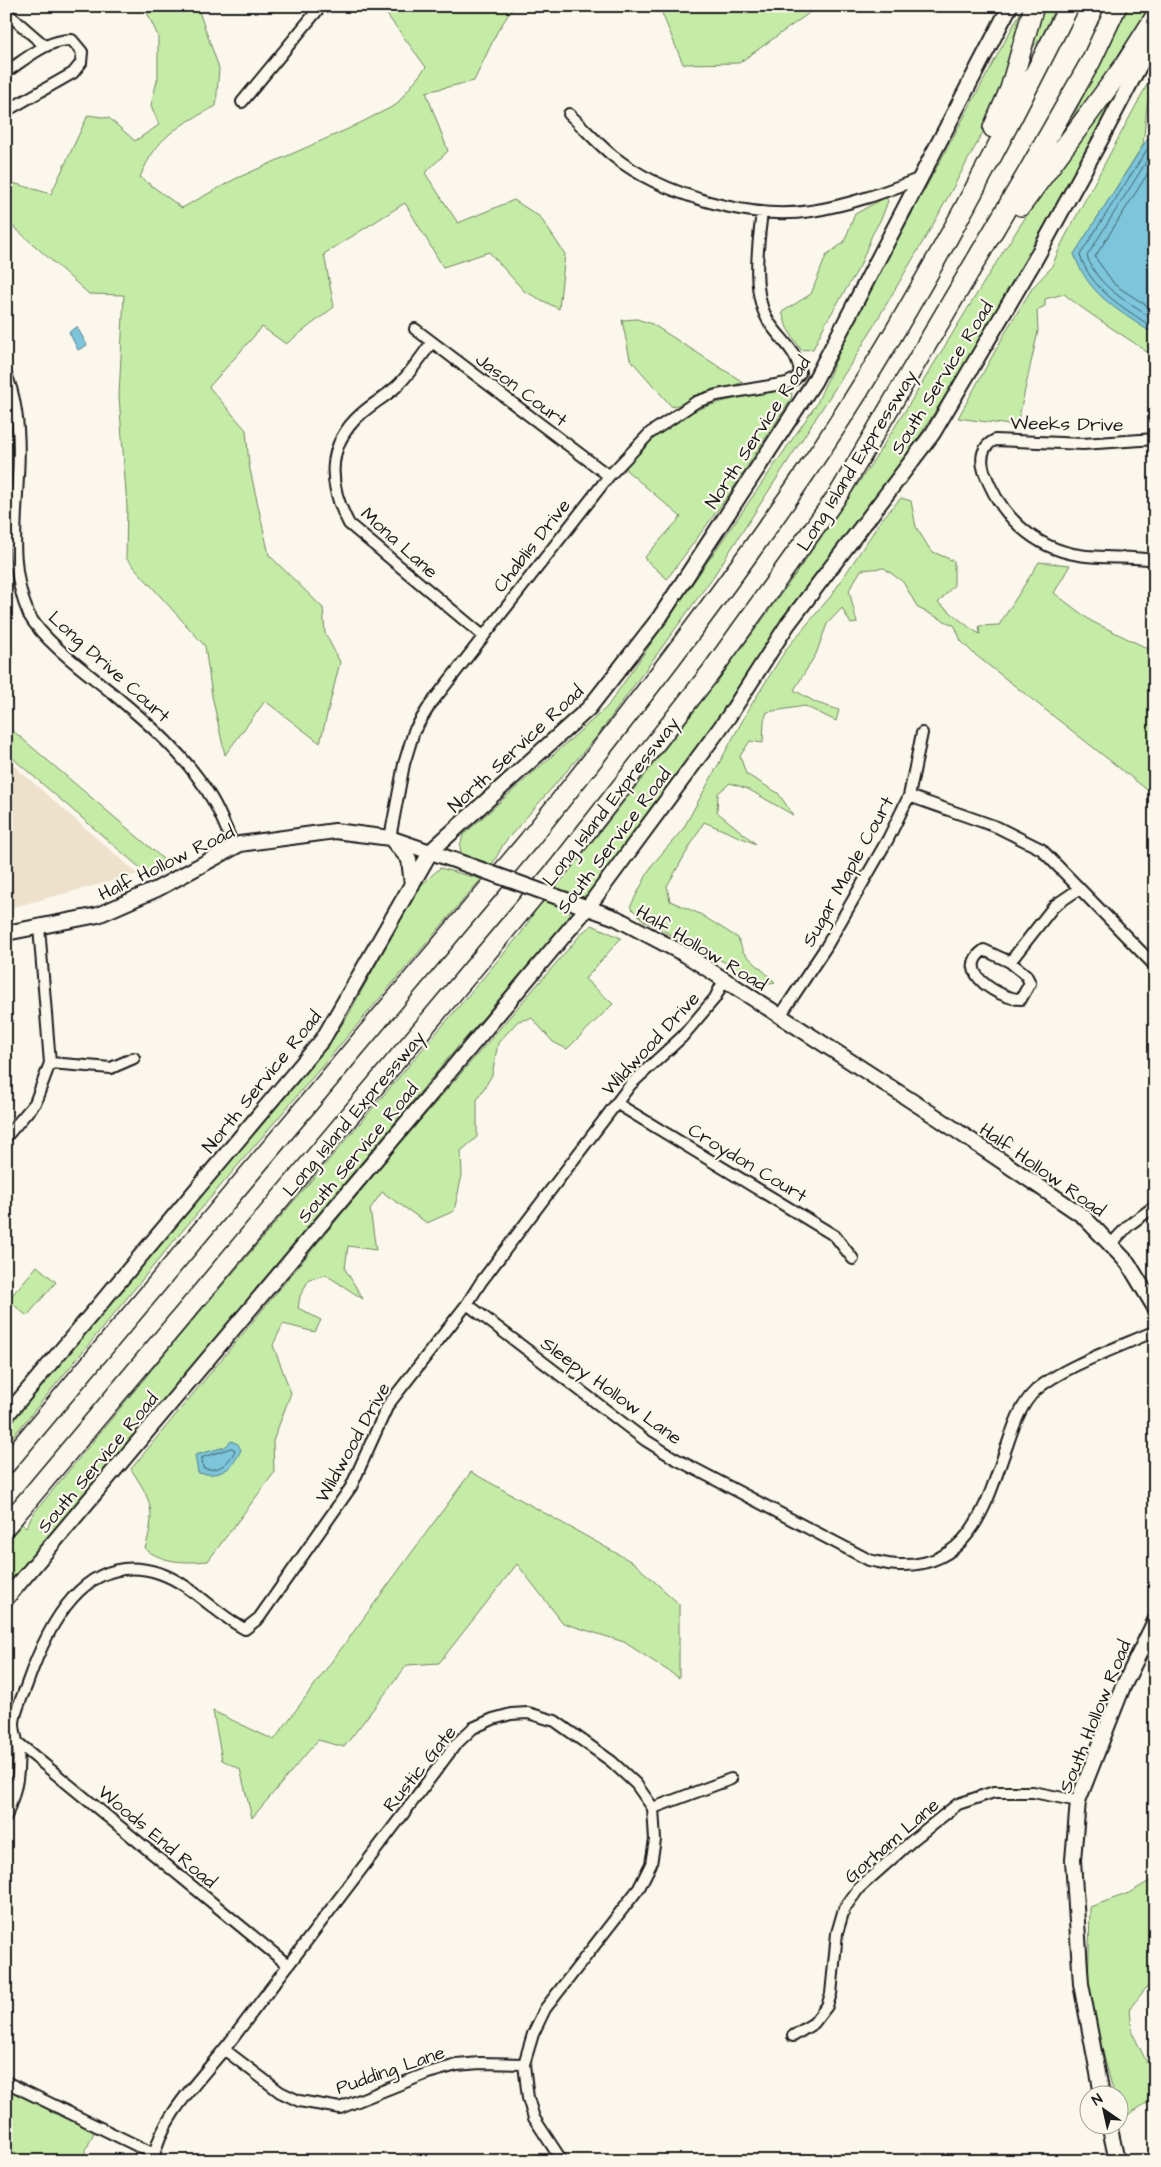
<svg xmlns="http://www.w3.org/2000/svg" width="1161" height="2167" viewBox="0 0 1161 2167" font-family="'Architects Daughter',sans-serif">
  <style>
    .built { fill: #eee1cc }
    .green { fill: #c5eca6; stroke: #708461 }
    .water { fill: #7bc5db; stroke: #55818f }
    .lines { fill: none; stroke-linecap: round; stroke-linejoin: round }
    .shore { stroke: #426068; stroke-width: 1 }
    .street-casing { stroke: #1c1c1c; stroke-width: 14 }
    .secondary-casing { stroke: #1c1c1c; stroke-width: 18 }
    .highway-casing { stroke: #1c1c1c; stroke-width: 22 }
    .street { stroke: #fbf7ec; stroke-width: 10 }
    .secondary { stroke: #fbf7ec; stroke-width: 14 }
    .highway { stroke: #fbf7ec; stroke-width: 19 }
    .secondary-bridge-casing { stroke: #1c1c1c; stroke-width: 18; stroke-linecap: butt }
    .secondary-bridge { stroke: #fbf7ec; stroke-width: 14 }
    .labels { text-anchor: middle; stroke-width: 4.5; stroke-linejoin: round; paint-order: stroke }
    .street-label { font-size: 19px; fill: #1c1c1c; stroke: #fbf7ec }
  </style>
  <rect width="100%" height="100%" fill="#fbf7ec"/>
  <filter id="ink" filterUnits="userSpaceOnUse"><feTurbulence type="fractalNoise" baseFrequency=".02" numOctaves="2"/><feDisplacementMap in="SourceGraphic" scale="10" xChannelSelector="R" yChannelSelector="G"/><feConvolveMatrix kernelMatrix="1 2 1 2 8 2 1 2 1" color-interpolation-filters="sRGB"/></filter>
  <g filter="url(#ink)">
    <path class="built" d="M 6,759 L 138,874 L 6,909 Z"/>
    <path class="green" d="M 144,6 L 197,6 L 219,68 L 216,106 C 177,127 158,135 140,177 L 182,208 L 235,179 L 348,129 L 396,105 L 426,67 L 385,12 L 389,6 L 514,6 L 497,32 L 474,81 L 426,92 L 448,151 L 425,173 L 458,223 L 514,200 L 540,217 L 565,254 L 559,309 L 524,291 L 489,252 L 443,267 L 405,203 L 324,254 L 334,307 L 286,344 L 262,327 L 209,387 L 246,430 L 249,465 L 269,555 L 323,608 L 325,633 L 340,662 L 320,743 L 265,701 L 225,755 L 212,696 L 205,646 L 126,558 L 127,507 L 119,396 L 124,295 L 89,294 L 6,220 L 6,181 L 51,194 L 88,115 L 109,118 L 135,141 L 159,125 L 151,105 L 158,77 L 158,36 Z
      M 659,6 L 819,6 L 739,63 L 683,64 Z
      M 1024,6 L 1030,6 L 996,108 L 935,221 L 856,356 L 713,577 L 598,735 L 504,843 L 492,865 L 461,853 L 460,846 L 463,835 L 607,707 L 816,405 L 853,322 Z
      M 1044,6 L 1056,6 L 1041,38 L 1031,50 Z
      M 1125,6 L 1150,6 L 1110,76 L 1076,122 L 1072,119 Z
      M 1133,64 L 1077,169 L 956,379 L 913,446 L 762,649 L 669,793 L 590,893 L 582,897 L 552,887 L 564,877 C 671,744 774,610 868,469 C 923,385 972,298 1027,215 C 1060,163 1098,114 1133,64 Z
      M 1155,70 L 1147,106 L 1143,145 L 1074,255 L 1149,331 L 1155,329 L 1155,358 C 1125,335 1093,318 1064,294 L 1045,299 L 1045,306 L 1037,310 L 1038,331 L 1017,426 L 958,418 L 1009,326 L 1033,287 L 1051,268 L 1063,241 Z
      M 886,197 L 888,201 L 882,217 L 872,235 L 860,266 L 825,324 L 813,349 L 801,350 L 787,328 L 782,312 L 811,294 L 826,256 L 844,242 L 855,214 Z
      M 637,319 L 652,324 L 743,382 L 672,407 L 630,359 L 622,320 Z
      M 777,391 L 792,393 L 791,399 L 728,496 L 667,579 L 644,558 L 681,517 L 626,470 L 627,462 C 640,448 670,421 687,414 C 716,401 746,396 777,391 Z
      M 901,498 L 911,501 L 916,527 L 931,551 L 954,561 L 954,585 L 938,603 C 952,612 966,627 980,634 L 979,626 L 999,625 L 1039,562 L 1070,565 L 1054,593 L 1091,621 L 1155,652 L 1155,796 L 973,653 L 961,641 L 955,626 L 918,608 L 903,582 L 884,568 L 861,570 L 849,590 L 857,623 L 851,624 L 842,608 L 827,624 L 816,654 L 794,690 L 817,703 L 839,710 L 836,721 L 805,706 L 767,712 L 764,721 L 763,743 L 750,741 L 740,756 L 746,774 L 778,793 L 793,815 L 748,789 L 730,783 L 718,793 L 717,812 L 756,844 L 704,822 L 667,886 L 670,901 L 700,914 L 738,938 L 743,952 L 775,982 L 758,985 L 732,966 L 644,921 L 630,907 L 652,865 L 683,829 L 750,707 L 787,648 L 831,596 L 882,519 Z
      M 6,725 L 153,850 L 163,859 L 159,868 L 148,872 L 139,867 L 18,763 L 6,751 Z
      M 440,868 L 481,879 L 173,1242 L 6,1445 L 6,1427 L 325,1049 L 346,1019 L 418,888 Z
      M 542,900 L 567,907 L 571,916 L 456,1049 L 6,1589 L 6,1543 L 22,1524 L 26,1527 L 34,1513 L 177,1339 L 522,932 Z
      M 592,925 L 621,938 L 585,979 L 613,1004 L 567,1049 L 553,1042 L 532,1018 L 518,1021 L 498,1043 L 492,1075 L 477,1100 L 477,1137 L 461,1151 L 462,1175 L 454,1211 L 427,1223 L 382,1192 L 370,1209 L 376,1250 L 348,1246 L 345,1269 L 363,1299 L 326,1275 L 309,1279 L 300,1296 L 298,1308 L 321,1320 L 315,1332 L 283,1324 L 273,1345 L 291,1393 L 273,1441 L 274,1473 L 208,1561 C 184,1563 164,1563 145,1549 C 156,1511 152,1501 131,1469 L 392,1153 L 583,932 Z
      M 37,1266 L 56,1282 L 27,1316 L 8,1300 Z
      M 471,1472 L 634,1563 L 679,1604 L 679,1678 L 624,1642 L 563,1623 L 517,1564 L 439,1663 L 407,1665 L 344,1747 L 318,1740 L 252,1818 L 240,1769 L 222,1760 L 213,1711 L 274,1740 Z
      M 1155,1878 L 1155,1981 L 1151,1982 L 1130,2008 L 1132,2032 L 1150,2069 L 1151,2100 L 1120,2120 L 1118,2094 L 1114,2094 L 1088,1995 L 1090,1907 L 1129,1893 Z
      M 6,2088 L 95,2130 L 81,2161 L 6,2161 Z"/>
    <path class="water" d="M 1155,127 L 1155,329 L 1149,331 C 1116,309 1088,294 1074,254 Z
      M 77,327 L 87,345 L 78,350 L 69,332 Z
      M 231,1441 L 238,1444 L 241,1450 C 231,1471 221,1477 198,1473 L 195,1455 L 225,1447 Z"/>
    <g class="lines">
      <path class="shore" d="M 1155,137 L 1080,255 C 1091,289 1121,306 1149,325 L 1155,325
        M 1155,148 L 1087,256 C 1097,286 1126,301 1151,318 L 1155,318
        M 1155,162 L 1095,257 L 1115,285 L 1155,311
        M 232,1448 L 235,1450 C 229,1464 217,1473 203,1468 L 202,1458 Z"/>
      <g class="street-casing">
        <path id="street" d="M 6,12 L 45,46
          M 6,72 C 26,59 47,39 72,40 L 82,52 L 81,63 L 73,73 L 6,111
          M 242,102 L 321,6
          M 569,114 C 584,128 598,144 613,156 C 661,194 751,221 811,211 C 850,205 885,192 921,178
          M 415,329 L 609,476
          M 432,342 C 421,357 410,374 396,387 C 385,397 372,404 362,413 C 325,445 328,485 349,524 L 482,635
          M 6,375 C 12,387 14,398 16,411 C 27,482 0,549 29,615 C 44,642 88,673 112,693 C 149,724 187,756 212,799 C 221,814 227,831 234,847
          M 1155,439 L 1083,444 L 995,440 C 982,446 980,458 984,471 C 999,514 1033,548 1079,555 C 1104,559 1129,556 1155,560
          M 909,796 L 997,827 L 1041,849 L 1155,966
          M 390,838 L 404,764 L 414,731 L 430,705 L 609,476 L 650,433 L 696,402 L 717,395 L 787,383 L 795,379 L 800,373 C 798,352 782,341 771,325 C 750,296 758,245 762,212
          M 1010,962 L 1026,975 L 1030,983 L 1021,999 C 1003,1000 952,972 984,950 L 1010,962 L 1054,906 L 1079,889
          M 780,1016 L 826,947 L 888,839 L 909,796 L 922,733
          M 50,1063 L 111,1068 L 134,1058
          M 616,1103 L 835,1236 L 853,1259
          M 6,1137 L 35,1103 L 50,1063 L 39,927
          M 1111,1244 L 1129,1225 L 1155,1206
          M 467,1304 L 645,1440 L 674,1458 L 869,1560 C 879,1562 889,1565 899,1565 C 973,1568 988,1498 1008,1443 C 1014,1425 1021,1404 1036,1390 C 1062,1367 1122,1346 1155,1331
          M 6,1733 L 288,1965
          M 653,1808 L 731,1779
          M 6,1817 C 16,1789 20,1776 18,1747 C 17,1739 14,1731 14,1724 C 14,1712 23,1696 27,1684 C 47,1627 84,1549 159,1573 C 192,1584 215,1614 245,1629 L 259,1618 L 351,1487 L 388,1405 L 467,1304 L 481,1282 L 631,1084 L 682,1037 L 715,998 L 724,980
          M 793,2036 L 814,2023 L 827,2006 L 831,1994 L 837,1933 L 844,1909 L 859,1888 L 914,1839 L 958,1804 L 994,1792 L 1033,1792 L 1078,1801
          M 225,2050 L 280,2092 L 299,2101 L 340,2108 L 428,2073 L 457,2065 L 480,2063 L 524,2064
          M 6,2082 L 154,2154
          M 153,2161 C 160,2115 206,2074 233,2038 C 307,1940 382,1843 455,1745 L 473,1728 L 493,1719 L 511,1714 L 528,1713 L 555,1721 L 611,1761 L 636,1784 L 653,1808 L 655,1840 L 651,1864 L 639,1888 L 545,2009 L 533,2034 L 524,2064 L 528,2098 L 534,2118 L 562,2161"/>
      </g>
      <g class="secondary-casing">
        <path id="secondary" d="M 393,841 L 409,859 L 412,885
          M 566,900 L 616,918 L 686,955 L 938,1118 L 1083,1216 L 1128,1263 L 1155,1308
          M 6,933 L 98,915 L 157,889 L 240,844 L 335,831 L 390,838 L 468,865
          M 6,1416 L 323,1039 L 431,851 L 589,708 L 660,617 L 814,382 L 1010,6
          M 6,1599 L 588,907 L 729,716 L 788,624 L 933,433 L 1036,258 L 1100,141 L 1155,36
          M 1102,2094 L 1081,1984 L 1073,1860 L 1078,1801 L 1122,1689 L 1155,1621
          M 1109,2124 L 1117,2161"/>
      </g>
      <g class="highway-casing">
        <path id="highway" d="M 993,128 L 1010,89 L 1034,6
          M 1021,206 L 1124,66 L 1155,17
          M 6,1464 L 529,840 C 625,720 719,599 806,472 C 906,325 989,165 1069,6
          M 6,1526 L 560,865 L 711,672 L 840,492 L 1025,177 L 1091,61 L 1117,6"/>
      </g>
      <use href="#street" class="street"/>
      <use href="#secondary" class="secondary"/>
      <use href="#highway" class="highway"/>
      <g class="secondary-bridge-casing">
        <path id="secondary-bridge" d="M 468,865 L 566,900"/>
      </g>
      <use href="#secondary-bridge" class="secondary-bridge"/>
    </g>
  </g>
  <g class="labels">
    <g class="street-label">
      <text transform="translate(941 377) rotate(-58)" y="7">South Service Road</text>
      <text transform="translate(522 389) rotate(37)" y="7">Jason Court</text>
      <text transform="translate(1067 423) rotate(1)" y="7">Weeks Drive</text>
      <text transform="translate(757 432) rotate(-57)" y="7">North Service Road</text>
      <text transform="translate(856 460) rotate(-58)" y="7">Long Island Expressway</text>
      <text transform="translate(400 542) rotate(42)" y="7">Mona Lane</text>
      <text transform="translate(531 545) rotate(-52)" y="7">Chablis Drive</text>
      <text transform="translate(110 666) rotate(42)" y="7">Long Drive Court</text>
      <text transform="translate(515 748) rotate(-43)" y="7">North Service Road</text>
      <text transform="translate(610 801) rotate(-52)" y="7">Long Island Expressway</text>
      <text transform="translate(613 840) rotate(-53)" y="7">South Service Road</text>
      <text transform="translate(166 862) rotate(-26)" y="7">Half Hollow Road</text>
      <text transform="translate(847 871) rotate(-61)" y="7">Sugar Maple Court</text>
      <text transform="translate(702 947) rotate(31)" y="7">Half Hollow Road</text>
      <text transform="translate(650 1043) rotate(-47)" y="7">Wildwood Drive</text>
      <text transform="translate(261 1081) rotate(-51)" y="7">North Service Road</text>
      <text transform="translate(353 1113) rotate(-50)" y="7">Long Island Expressway</text>
      <text transform="translate(357 1152) rotate(-50)" y="7">South Service Road</text>
      <text transform="translate(748 1162) rotate(31)" y="7">Croydon Court</text>
      <text transform="translate(1043 1169) rotate(35)" y="7">Half Hollow Road</text>
      <text transform="translate(612 1390) rotate(36)" y="7">Sleepy Hollow Lane</text>
      <text transform="translate(352 1442) rotate(-61)" y="7">Wildwood Drive</text>
      <text transform="translate(97 1462) rotate(-50)" y="7">South Service Road</text>
      <text transform="translate(1094 1716) rotate(-68)" y="7">South Hollow Road</text>
      <text transform="translate(419 1768) rotate(-51)" y="7">Rustic Gate</text>
      <text transform="translate(158 1836) rotate(40)" y="7">Woods End Road</text>
      <text transform="translate(891 1840) rotate(-41)" y="7">Gorham Lane</text>
      <text transform="translate(390 2069) rotate(-19)" y="7">Pudding Lane</text>
    </g>
  </g>
  <rect width="1161" height="2167" fill="none" stroke="#fbf7ec" stroke-width="25"/>
  <rect x="12" y="12" width="1136" height="2142" fill="none" stroke="#1c1c1c" stroke-width="2" filter="url(#ink)"/>
  <g transform="translate(1104 2110) rotate(326)"><circle r="24" fill="#fbf7ec" stroke="#a29f99"/>
  <path d="M0-4L9 19L0 12L-9 19Z" fill="#1c1c1c"/>
  <text y="-8" font-size="14" font-weight="bold" text-anchor="middle" fill="#1c1c1c">N</text>
  </g>
</svg>
